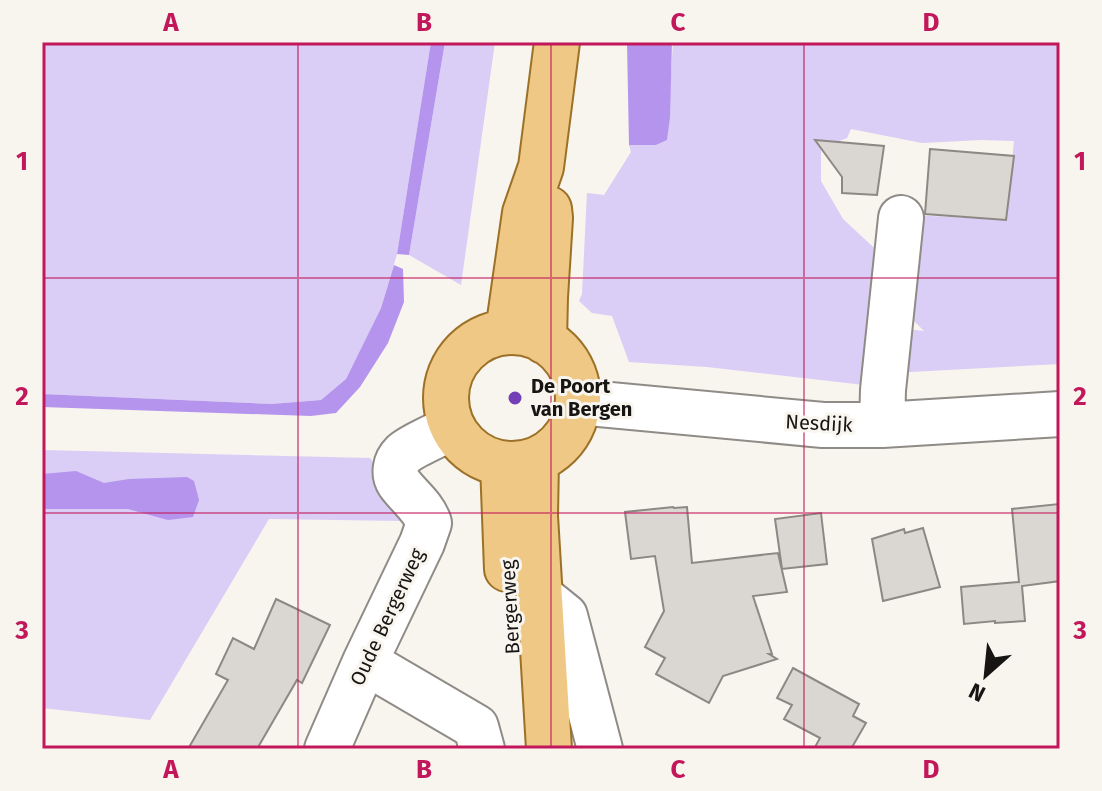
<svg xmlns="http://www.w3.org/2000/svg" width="1102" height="791" viewBox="0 0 1102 791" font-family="'Fira Sans',sans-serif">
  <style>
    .green { fill: #dacdf6; fill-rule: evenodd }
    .water { fill: #b494ec }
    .building { fill: #dad6d1; stroke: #8c8883; stroke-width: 2 }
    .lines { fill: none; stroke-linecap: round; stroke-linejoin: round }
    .minor-casing { stroke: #8f8b86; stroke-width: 48 }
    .major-casing { stroke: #9c7127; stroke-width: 48 }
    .minor { stroke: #fff; stroke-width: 44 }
    .major { stroke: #eec884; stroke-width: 44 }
    .grid { fill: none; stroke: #c2185b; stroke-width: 2; stroke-opacity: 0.55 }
    .poi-dot { fill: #733fb6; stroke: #f8f4ee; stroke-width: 3 }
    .labels { text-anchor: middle; stroke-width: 6; stroke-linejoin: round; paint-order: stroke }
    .poi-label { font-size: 20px; font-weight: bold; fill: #171513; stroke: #f8f4ee; text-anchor: start }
    .street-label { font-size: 20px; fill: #171513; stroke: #f8f4ee }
    .neatline { fill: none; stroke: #c2185b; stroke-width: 3 }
    .grid-label { font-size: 26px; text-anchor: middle; font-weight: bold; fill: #c2185b }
  </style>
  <rect width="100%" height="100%" fill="#f8f4ee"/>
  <path class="green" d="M 42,42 L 431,42 L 397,254 L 381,308 L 346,379 L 321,400 L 271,404 L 42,394 Z
    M 445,42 L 495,42 L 461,285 L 409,255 Z
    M 673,42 L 1060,42 L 1060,364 L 891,373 L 873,386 L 707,367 L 629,362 L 612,316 L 592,313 L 579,301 L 582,294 L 587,193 L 604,195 L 631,152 L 629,145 L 656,145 L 667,140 ZM 851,129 L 922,143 L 981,140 L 1014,141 L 1006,220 L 912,215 L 905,312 L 924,331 L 899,328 L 884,257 L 843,219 L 821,181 L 821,148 L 847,138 Z
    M 42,450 L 370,458 L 381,472 L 404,521 L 269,519 L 150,720 L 42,708 Z"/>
  <path class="water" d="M 431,42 L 445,42 L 409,255 L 397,254 Z
    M 627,42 L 672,42 L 670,117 L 667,140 L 656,145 L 629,145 Z
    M 394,265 L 403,269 L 404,302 L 388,343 L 360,387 L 336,413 L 311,416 L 42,407 L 42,394 L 271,404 L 321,400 L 346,379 L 381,308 Z
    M 76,471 L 104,483 L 129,479 L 187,477 L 194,481 L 199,500 L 193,517 L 168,520 L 128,509 L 42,509 L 42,474 Z"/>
  <path class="building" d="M 815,140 L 884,146 L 877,195 L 842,193 L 842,177 Z
    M 930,149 L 1014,156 L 1006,220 L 925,214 Z
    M 1059,504 L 1060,581 L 1022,586 L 1025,621 L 995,623 L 995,621 L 964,624 L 961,587 L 1019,582 L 1012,509 Z
    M 673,507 L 674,508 L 687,507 L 692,563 L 778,553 L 787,592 L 753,596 L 772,654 L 769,654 L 777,659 L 723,676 L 709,703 L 656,674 L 665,658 L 645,647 L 664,611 L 655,556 L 631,559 L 625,512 Z
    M 821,513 L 827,564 L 782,569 L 775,519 Z
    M 923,528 L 940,587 L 883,601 L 872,539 L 904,529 L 905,533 Z
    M 276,599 L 330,625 L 302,683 L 297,680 L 257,749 L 188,749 L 228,680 L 216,674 L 233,638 L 254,649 Z
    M 793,668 L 859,704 L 853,716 L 866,723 L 851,749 L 814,749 L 820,738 L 784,719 L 792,705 L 777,698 Z"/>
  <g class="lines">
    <g class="minor-casing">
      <path id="minor" d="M 578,402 L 823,425 L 882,425 L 1060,414
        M 882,425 L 883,390 L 901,218
        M 539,595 L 565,616 L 600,749
        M 365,662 L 476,727 L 482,749
        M 327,749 L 365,662 L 422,543 L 429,523 C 423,506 409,497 399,483 C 393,474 395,462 403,454 C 411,446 441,434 452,427"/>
    </g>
    <g class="major-casing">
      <path id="major" d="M 508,332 L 525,213 L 541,167 L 557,42
        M446 398a66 66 0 1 1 132 0a66 66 0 1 1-132 0Z
        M 544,341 L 545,297 L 550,218 L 549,209
        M 536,460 L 535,516 L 549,749
        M 503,464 L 507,569"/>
    </g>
    <use href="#minor" class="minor"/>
    <use href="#major" class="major"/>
  </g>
  <path class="grid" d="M 298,42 L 298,749M 551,42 L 551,749M 804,42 L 804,749M 42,278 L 1060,278M 42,513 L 1060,513"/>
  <circle class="poi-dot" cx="515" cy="398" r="8"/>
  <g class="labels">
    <g class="poi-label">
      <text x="531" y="393">De Poort<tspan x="531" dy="23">van Bergen</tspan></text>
    </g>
    <g class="street-label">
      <text transform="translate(819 423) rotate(3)" y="7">Nesdijk</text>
      <text transform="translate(510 607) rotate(-93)" y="7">Bergerweg</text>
      <text transform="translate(387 617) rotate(-65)" y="7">Oude Bergerweg</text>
    </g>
  </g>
  <rect width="1102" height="791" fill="none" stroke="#f8f4ee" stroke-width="88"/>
  <g transform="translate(986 675) rotate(207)" stroke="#f8f4ee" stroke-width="6" paint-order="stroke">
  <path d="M0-6L14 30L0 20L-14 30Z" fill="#171513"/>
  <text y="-12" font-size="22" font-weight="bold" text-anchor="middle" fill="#171513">N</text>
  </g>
  <rect x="44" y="44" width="1014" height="703" class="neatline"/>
  <g class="grid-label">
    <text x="171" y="31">A</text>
    <text x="424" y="31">B</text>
    <text x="678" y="31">C</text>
    <text x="931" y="31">D</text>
    <text x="22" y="170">1</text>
    <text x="1080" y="170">1</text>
    <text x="22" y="405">2</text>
    <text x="1080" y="405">2</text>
    <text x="22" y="639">3</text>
    <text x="1080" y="639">3</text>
    <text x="171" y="778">A</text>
    <text x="424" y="778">B</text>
    <text x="678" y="778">C</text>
    <text x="931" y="778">D</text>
  </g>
</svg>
